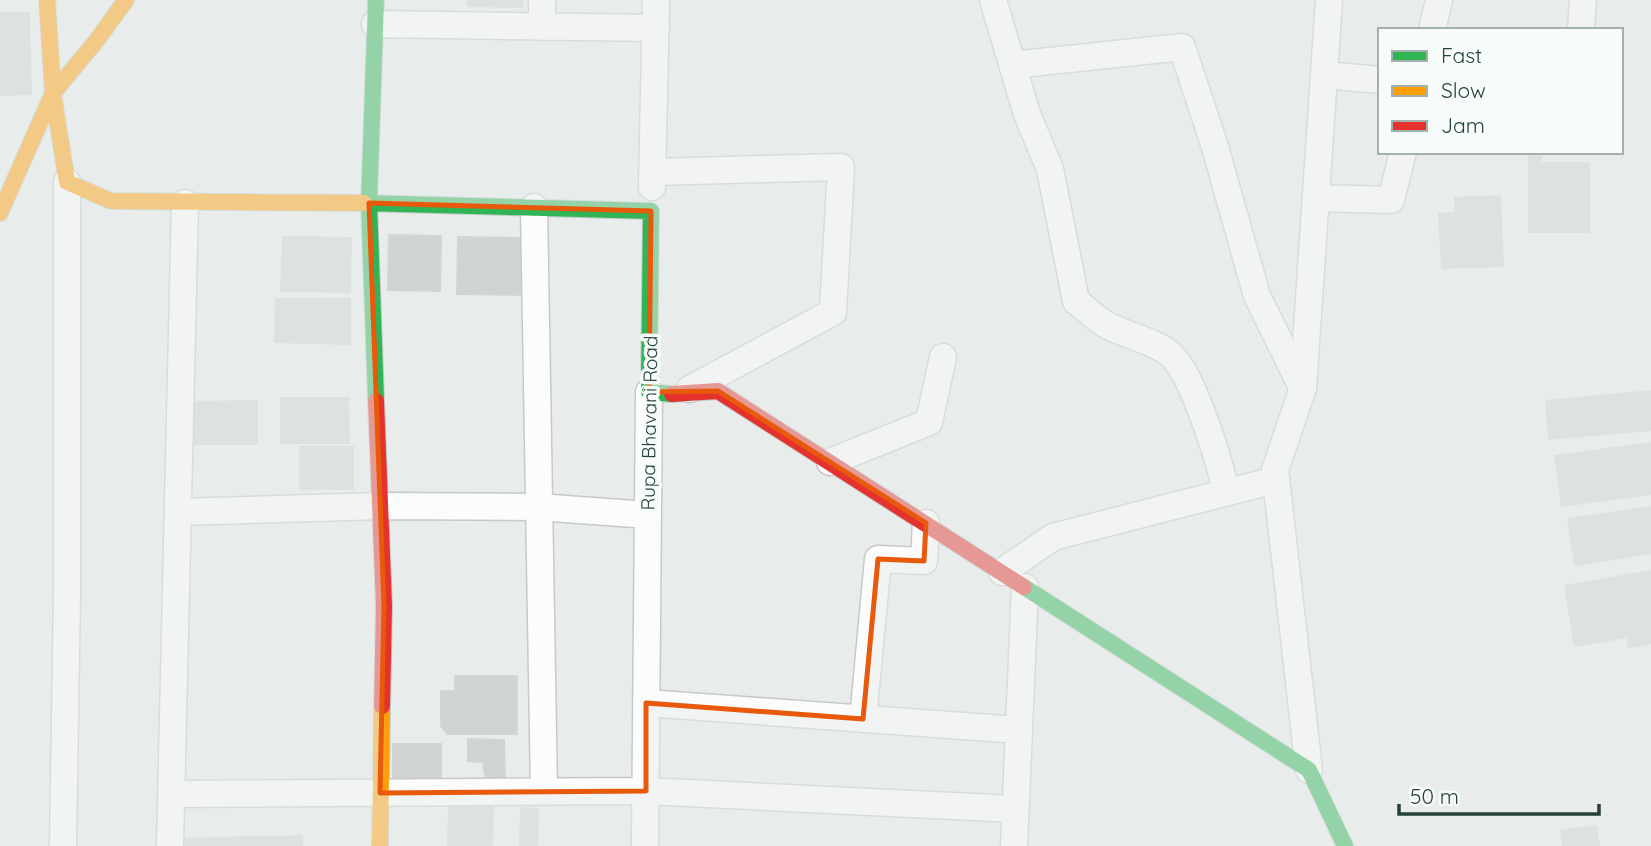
<svg xmlns="http://www.w3.org/2000/svg" width="1651" height="846" viewBox="0 0 1651 846" font-family="Quicksand,sans-serif">
  <style>
    .building { fill: #cfd4d2; stroke: #d1d6d4; stroke-width: 2 }
    .lines { fill: none; stroke-linecap: round; stroke-linejoin: round }
    .street-casing { stroke: #c5cac8; stroke-width: 29 }
    .fast-casing { stroke: #c3cbc8; stroke-width: 18 }
    .slow-casing { stroke: #c3cbc8; stroke-width: 18 }
    .jam-casing { stroke: #c3cbc8; stroke-width: 18 }
    .street { stroke: #fcfcfc; stroke-width: 26 }
    .fast { stroke: #30b455; stroke-width: 16 }
    .slow { stroke: #ff9f0a; stroke-width: 16 }
    .jam { stroke: #e5322d; stroke-width: 16 }
    .marked { fill: none; stroke: #e8590c; stroke-width: 5; stroke-linejoin: round }
    .labels { text-anchor: middle; stroke-width: 7; stroke-linejoin: round; paint-order: stroke }
    .street-label { font-size: 19px; fill: #24423a; stroke: #f7fbf9 }
  </style>
  <rect width="100%" height="100%" fill="#e8edeb"/>
  <path class="building" d="M 468,0 L 522,0 L 522,7 L 468,6 Z
    M 0,13 L 29,13 L 31,94 L 0,95 Z
    M 1529,153 L 1541,153 L 1541,163 L 1589,163 L 1589,232 L 1529,232 Z
    M 1500,196 L 1503,266 L 1442,268 L 1439,214 L 1456,213 L 1455,198 Z
    M 389,235 L 441,236 L 440,291 L 388,290 Z
    M 283,237 L 351,238 L 350,292 L 281,291 Z
    M 458,237 L 521,238 L 520,295 L 457,294 Z
    M 276,299 L 350,299 L 350,344 L 275,342 Z
    M 1651,391 L 1651,430 L 1549,439 L 1546,401 Z
    M 281,398 L 348,398 L 349,443 L 281,443 Z
    M 257,401 L 257,444 L 193,444 L 193,402 Z
    M 1651,443 L 1651,494 L 1562,506 L 1555,456 Z
    M 300,447 L 353,447 L 353,489 L 300,489 Z
    M 1651,507 L 1651,553 L 1575,565 L 1568,519 Z
    M 1651,571 L 1651,643 L 1629,647 L 1627,637 L 1575,646 L 1565,586 Z
    M 455,676 L 517,676 L 517,734 L 447,734 L 441,726 L 441,691 L 455,691 Z
    M 468,739 L 504,740 L 505,782 L 486,783 L 483,762 L 468,761 Z
    M 393,744 L 441,744 L 441,785 L 393,785 Z
    M 449,805 L 493,806 L 492,846 L 448,846 Z
    M 521,808 L 538,809 L 537,846 L 520,846 Z
    M 1596,826 L 1599,846 L 1563,846 L 1561,831 Z
    M 302,836 L 302,846 L 178,846 L 178,839 Z"/>
  <g class="lines">
    <g class="street-casing">
      <path id="street" d="M 993,0 L 1027,114 L 1050,169 L 1076,301 C 1085,308 1095,318 1105,324 C 1126,336 1150,339 1169,353 C 1192,371 1220,462 1226,493
        M 375,24 L 656,28
        M 542,27 L 542,0
        M 1432,30 L 1439,0
        M 1581,30 L 1583,0
        M 1012,65 L 1182,47 L 1215,147 L 1257,296 L 1302,387
        M 1324,75 L 1380,80
        M 653,172 L 841,167 L 833,312 L 690,389
        M 652,187 L 656,0
        M 1316,198 L 1391,200 L 1403,152
        M 534,207 L 544,792
        M 830,462 L 929,422 L 943,357
        M 178,512 L 381,506 L 538,507 L 648,515
        M 1002,572 L 1053,537 L 1275,480
        M 646,703 L 1019,730
        M 863,719 L 878,559 L 924,561 L 926,523
        M 1309,770 L 1275,470 L 1303,388 L 1329,0
        M 172,794 L 646,791 L 1015,809
        M 63,846 L 67,592 L 67,182
        M 170,846 L 185,203
        M 645,846 L 649,392
        M 1014,846 L 1025,587"/>
    </g>
    <g class="fast-casing">
      <path id="fast" d="M 376,0 L 369,203 L 376,401
        M 364,203 L 651,211 L 649,392 L 672,394
        M 1024,587 L 1309,770 L 1345,846"/>
    </g>
    <g class="slow-casing">
      <path id="slow" d="M 47,0 L 53,93 L 67,182 L 111,201 L 364,203
        M 0,213 L 53,93 L 97,40 L 126,0
        M 380,846 L 382,706"/>
    </g>
    <g class="jam-casing">
      <path id="jam" d="M 672,394 L 718,391 L 1024,587
        M 376,401 L 384,606 L 382,706"/>
    </g>
    <use href="#street" class="street"/>
    <use href="#fast" class="fast"/>
    <use href="#slow" class="slow"/>
    <use href="#jam" class="jam"/>
  </g>
  <path d="M0 0H1651V846H0ZM 369,203 L 651,211 L 649,392 L 718,391 L 926,523 L 924,561 L 878,559 L 863,719 L 646,703 L 646,791 L 380,793 L 384,606 Z" fill="#e8edeb" fill-opacity=".55" fill-rule="evenodd"/>
  <path class="marked" d="M 369,203 L 651,211 L 649,392 L 718,391 L 926,523 L 924,561 L 878,559 L 863,719 L 646,703 L 646,791 L 380,793 L 384,606 Z"/>
  <g class="labels">
    <g class="street-label">
      <text transform="translate(649 423) rotate(-89)" y="7">Rupa Bhavani Road</text>
    </g>
  </g>
  <rect x="1378" y="28" width="245" height="126" fill="#f7fbf9" stroke="#a3b1ad" stroke-width="2"/>
  <rect x="1392" y="51" width="35" height="10" fill="#30b455" stroke="#a3b1ad" stroke-width="2"/>
  <text x="1441" y="63" font-size="21" fill="#24423a">Fast</text>
  <rect x="1392" y="86" width="35" height="10" fill="#ff9f0a" stroke="#a3b1ad" stroke-width="2"/>
  <text x="1441" y="98" font-size="21" fill="#24423a">Slow</text>
  <rect x="1392" y="121" width="35" height="10" fill="#e5322d" stroke="#a3b1ad" stroke-width="2"/>
  <text x="1441" y="133" font-size="21" fill="#24423a">Jam</text>
  <path d="M1399 804v10h200v-10" fill="none" stroke="#24423a" stroke-width="3.5"/>
  <text x="1410" y="804" font-size="21" fill="#24423a" stroke="#f7fbf9" stroke-width="5" paint-order="stroke">50 m</text>
</svg>
